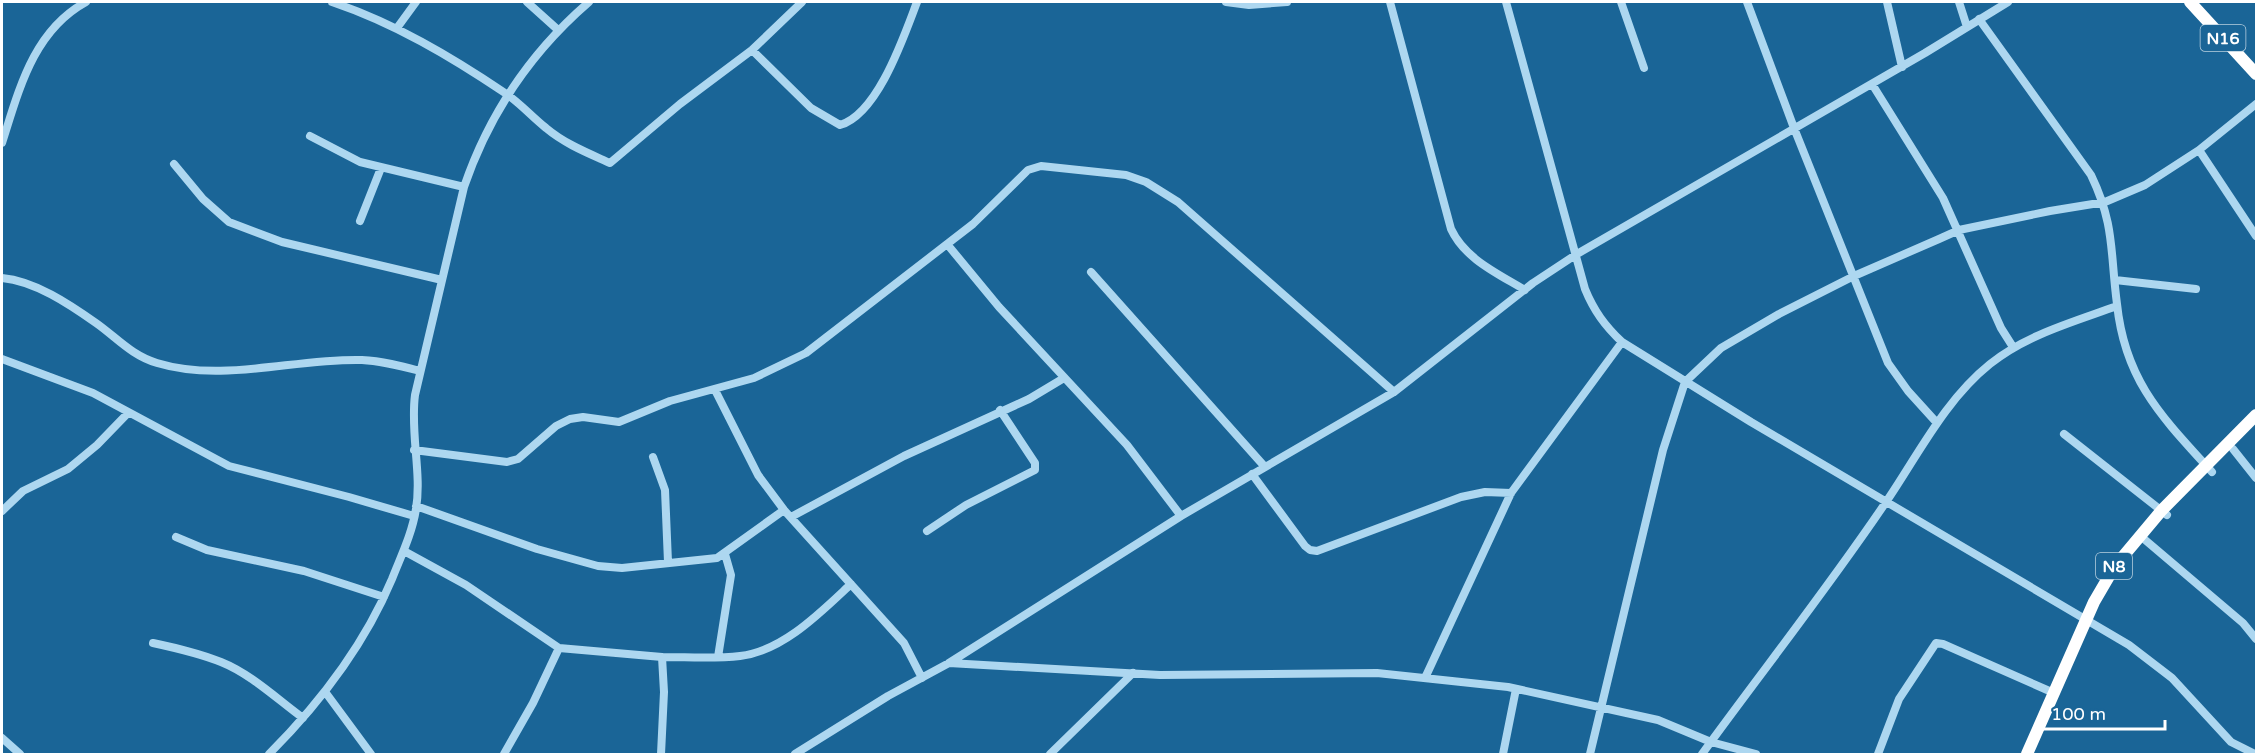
<svg xmlns="http://www.w3.org/2000/svg" width="2258" height="756" viewBox="0 0 2258 756" font-family="'Varela Round',sans-serif">
  <style>
    .lines { fill: none; stroke-linecap: round; stroke-linejoin: round }
    .stream { stroke: #a0d4f2; stroke-width: 2 }
    .minor { stroke: #add7f0; stroke-width: 8 }
    .highway { stroke: #fff; stroke-width: 12 }
    .labels { text-anchor: middle; stroke-width: 4.5; stroke-linejoin: round; paint-order: stroke }
    .shield { fill: #1a6597; stroke: #bad1e0; stroke-width: 1.5 }
    .shield-label { font-size: 16px; font-weight: bold; fill: #fff }
  </style>
  <rect width="100%" height="100%" fill="#1a6597"/>
  <g class="lines">
    <path class="stream" d="M 2,6 L 2,2"/>
    <path class="minor" d="M 332,2 C 394,23 450,56 505,93 C 520,103 532,117 546,128 C 565,144 588,153 610,163 L 680,104 L 752,50 L 802,2
      M 527,2 L 557,29
      M 1226,2 L 1249,5 L 1287,2
      M 1390,2 L 1451,229 C 1465,259 1497,273 1525,290
      M 1506,2 L 1585,289 C 1594,311 1605,326 1622,342 L 1751,422 L 2129,645 L 2172,678 L 2231,742 L 2255,754
      M 1621,2 L 1644,68
      M 1747,2 L 1794,128 L 1888,363 L 1908,391 L 1937,423
      M 1887,2 L 1902,67
      M 1959,2 L 1967,27
      M 1979,19 L 2091,175 C 2115,225 2110,251 2117,304 C 2125,381 2162,417 2212,472
      M 397,28 L 416,2
      M 752,50 L 811,108 L 840,125 C 878,114 904,36 917,2
      M 1872,84 L 1943,198 L 2001,328 L 2013,347
      M 310,136 L 360,162 L 464,187
      M 2,143 C 19,90 33,31 86,2
      M 2199,150 L 2256,236
      M 174,164 L 203,199 L 229,222 L 282,242 L 442,280
      M 360,221 L 381,168
      M 947,244 L 999,307 L 1127,445 L 1181,516
      M 1091,272 L 1265,467
      M 2,278 C 35,281 69,304 96,323 C 116,337 132,356 157,363 C 223,383 295,358 362,360 C 382,361 401,366 420,371
      M 2115,280 L 2196,289
      M 2,359 L 93,393 L 229,466 L 349,497 L 414,516
      M 715,390 L 758,475 L 784,510 L 904,643 L 922,678
      M 2064,434 L 2167,515
      M 2233,449 L 2256,478
      M 414,450 L 507,462 L 518,459 L 556,426 L 570,419 L 583,417 L 619,422 L 670,401 L 754,378 L 806,353 L 973,224 L 1028,170 L 1041,166 L 1126,175 L 1146,182 L 1178,202 L 1394,392
      M 653,457 L 665,490 L 668,562
      M 1252,474 L 1305,546 L 1310,550 L 1317,551 L 1461,497 L 1485,492 L 1511,493
      M 416,506 L 537,549 L 598,566 L 622,568 L 717,558 L 784,510
      M 2,511 L 23,491 L 68,469 L 97,445 L 128,413
      M 791,517 L 904,456 L 1029,399 L 1064,378
      M 927,531 L 966,505 L 1035,470 L 1035,463 L 1000,410
      M 176,537 L 207,550 L 304,571 L 384,597
      M 2144,539 L 2243,623 L 2256,639
      M 404,551 L 466,585 L 559,648 L 533,703 L 504,754
      M 153,643 C 176,648 199,653 221,662 C 251,674 277,699 303,718
      M 559,648 L 662,657 L 664,692 L 661,754
      M 662,657 C 688,657 715,659 740,656 C 783,651 821,612 851,584
      M 718,657 L 731,575 L 725,554
      M 949,663 L 1160,675 L 1377,673 L 1508,687 L 1658,720 L 1711,742 L 1756,754
      M 1425,678 L 1511,493 L 1622,342
      M 326,693 L 371,754
      M 2,738 L 20,754
      M 269,754 C 320,703 364,646 392,579 C 401,556 412,534 416,509 C 422,473 410,433 415,395 L 464,187 C 489,114 531,52 589,2
      M 795,754 L 888,696 L 949,663 L 1181,516 L 1394,392 L 1533,283 L 1577,254 L 1925,53 L 2008,2
      M 1050,754 L 1133,673
      M 1503,754 L 1516,689
      M 1590,754 L 1663,450 L 1685,382 L 1721,348 L 1779,314 L 1854,276 L 1939,239 L 1959,230 L 2050,211 L 2105,202 L 2145,185 L 2199,150 L 2256,104
      M 1702,754 C 1763,670 1828,588 1886,502 C 1918,455 1945,400 1990,364 C 2026,335 2073,322 2117,306
      M 1878,754 L 1899,699 L 1936,643 L 1943,644 L 2054,693"/>
    <path class="highway" d="M 2190,2 L 2256,74
      M 2027,754 L 2094,602 L 2115,566 L 2162,510 L 2256,415"/>
  </g>
  <g class="labels">
    <g class="shield">
      <rect x="2200.5" y="25" width="45" height="26" rx="4.5"/>
      <rect x="2096" y="553" width="36" height="26" rx="4.5"/>
    </g>
    <g class="shield-label">
      <text x="2223" y="44">N16</text>
      <text x="2114" y="572">N8</text>
    </g>
  </g>
  <rect width="2258" height="756" fill="none" stroke="#ffffff" stroke-width="6"/>
  <path d="M2042 720v9h123v-9" fill="none" stroke="#ffffff" stroke-width="3"/>
  <text x="2051" y="720" font-size="18" fill="#ffffff" stroke="#1a6597" stroke-width="4.5" paint-order="stroke">100 m</text>
</svg>
